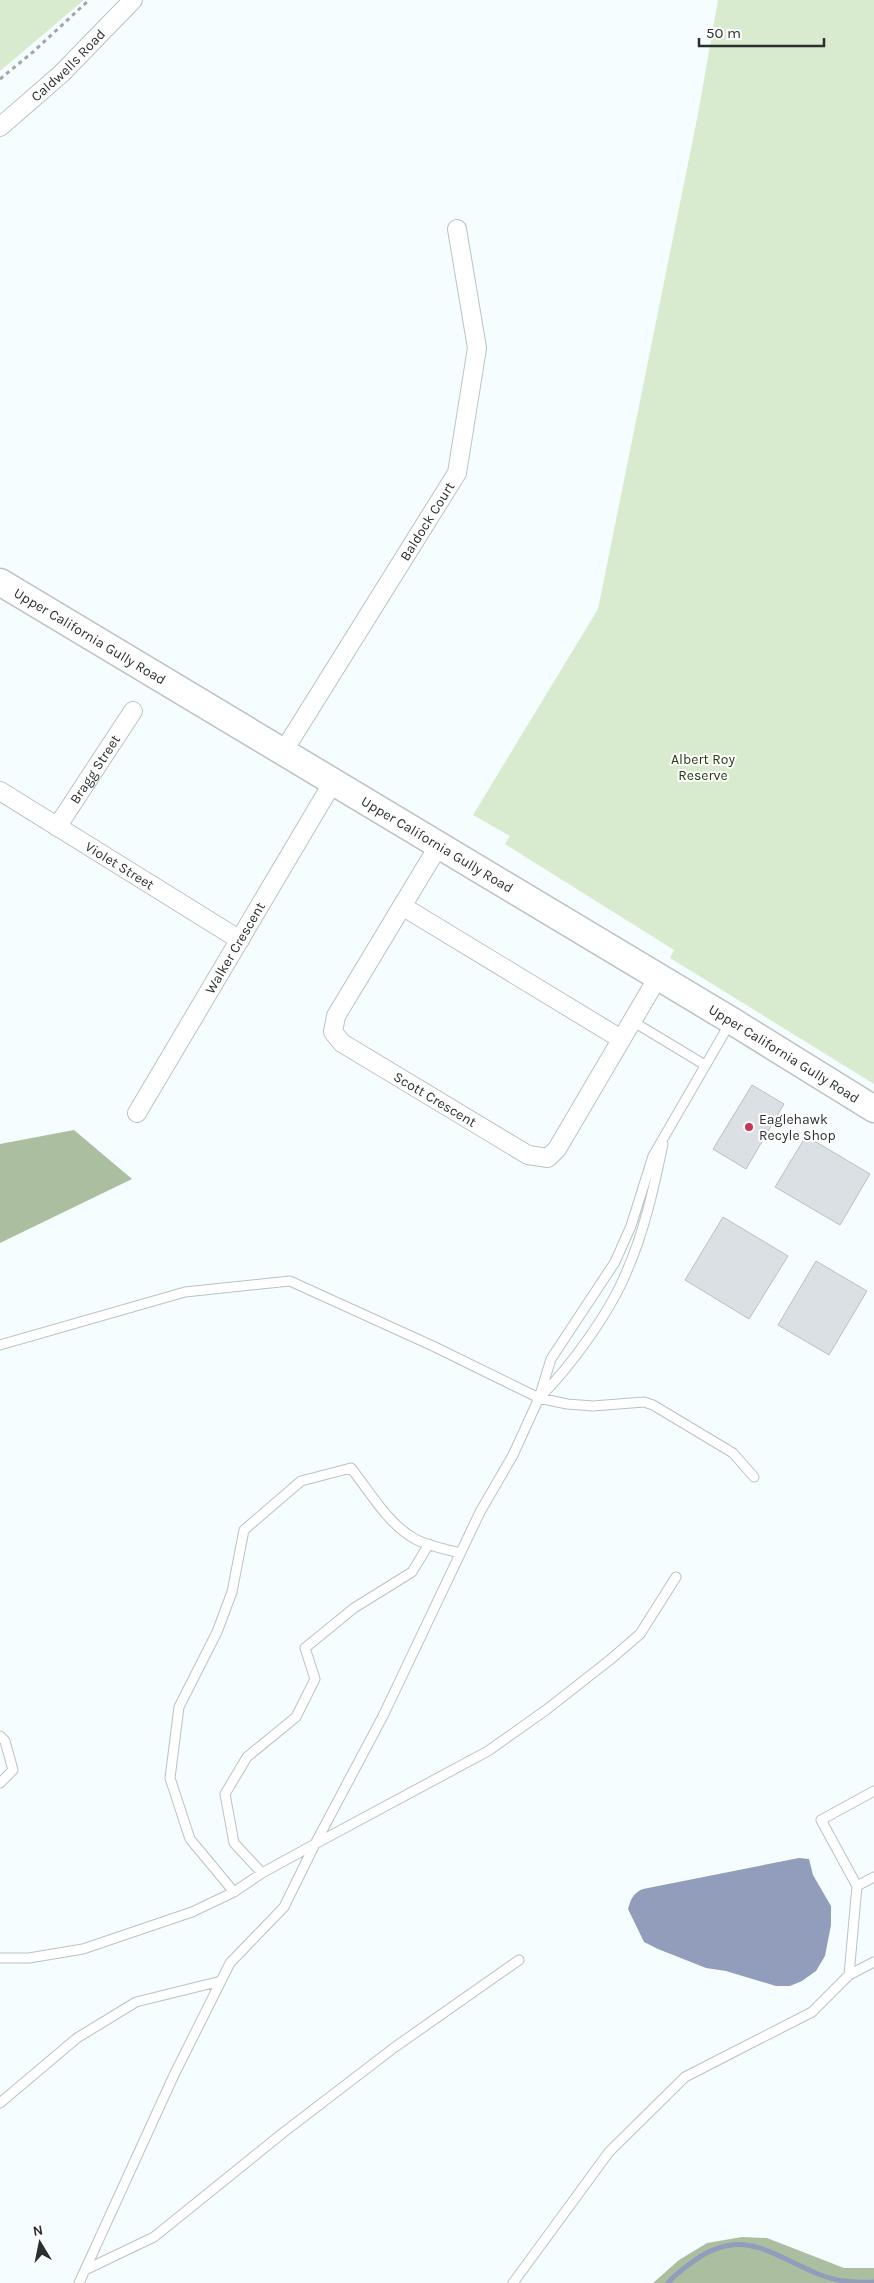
<svg xmlns="http://www.w3.org/2000/svg" width="874" height="2283" viewBox="0 0 874 2283" font-family="Karla,sans-serif">
  <style>
    .green { fill: #d9ebcf }
    .forest { fill: #abbfa0 }
    .water { fill: #929dbc }
    .lines { fill: none; stroke-linecap: round; stroke-linejoin: round }
    .stream { stroke: #929dbc; stroke-width: 5 }
    .building { fill: #dae0e4; stroke: #b9bfc3 }
    .lane-casing { stroke: #bbc2c3; stroke-width: 11 }
    .street-casing { stroke: #bbc2c3; stroke-width: 20 }
    .secondary-casing { stroke: #bbc2c3; stroke-width: 29 }
    .path { stroke: #a0a6a6; stroke-width: 3; stroke-dasharray: 4 4; stroke-linecap: butt }
    .lane { stroke: #fff; stroke-width: 9 }
    .street { stroke: #fff; stroke-width: 18 }
    .secondary { stroke: #fff; stroke-width: 26 }
    .poi-dot { fill: #c63657; stroke: #fff; stroke-width: 2 }
    .labels { text-anchor: middle; stroke-width: 4; stroke-linejoin: round; paint-order: stroke }
    .street-label { font-size: 14px; fill: #2c2f2f; stroke: #fff }
    .park-label { font-size: 14px; fill: #243e10; stroke: #fff }
    .poi-label { font-size: 14px; fill: #2c2f2f; stroke: #fff; text-anchor: start }
  </style>
  <rect width="100%" height="100%" fill="#f5fdfe"/>
  <path class="green" d="M 0,0 L 84,0 L 0,71 Z
    M 718,0 L 874,0 L 874,1084 L 670,958 L 674,950 L 505,844 L 510,836 L 473,815 L 598,609 L 698,114 Z"/>
  <path class="forest" d="M 74,1130 L 132,1179 L 0,1243 L 0,1144 Z
    M 742,2237 L 767,2238 L 844,2268 L 874,2268 L 874,2283 L 653,2283 L 679,2260 L 707,2243 Z"/>
  <path class="water" d="M 799,1858 L 809,1859 L 813,1875 L 831,1906 L 831,1925 L 825,1956 L 816,1971 L 802,1981 L 790,1986 L 776,1986 L 726,1971 L 706,1968 L 658,1949 L 644,1942 L 628,1909 C 631,1899 633,1893 643,1889 Z"/>
  <g class="lines">
    <path class="stream" d="M 668,2283 C 674,2275 683,2269 691,2263 C 741,2225 770,2254 818,2274 C 834,2281 856,2283 874,2282"/>
  </g>
  <path class="building" d="M 752,1085 L 784,1104 L 746,1169 L 713,1149 Z
    M 806,1136 L 870,1174 L 840,1225 L 775,1187 Z
    M 723,1217 L 788,1256 L 749,1319 L 685,1280 Z
    M 816,1261 L 867,1291 L 829,1355 L 778,1325 Z"/>
  <g class="lines">
    <g class="lane-casing">
      <path id="lane" d="M 632,1021 L 705,1065
        M 0,1345 L 185,1292 L 290,1281 L 435,1347 L 539,1398 L 567,1404 L 593,1406 L 644,1402 L 653,1405 L 733,1453 L 754,1477
        M 541,1396 C 571,1366 610,1312 626,1273 C 644,1233 654,1187 663,1144
        M 0,1736 L 5,1741 L 13,1770 L 0,1783
        M 262,1873 L 234,1843 L 225,1794 L 247,1757 L 296,1717 L 315,1679 L 305,1648 L 354,1608 L 412,1572 L 429,1544
        M 857,1886 L 821,1820 L 874,1791
        M 234,1892 L 190,1839 L 170,1778 L 179,1707 L 217,1632 L 232,1592 L 244,1530 L 301,1481 L 351,1468 C 370,1492 388,1524 415,1539 C 428,1546 445,1549 460,1553
        M 0,1958 L 29,1958 L 83,1949 L 192,1912 L 234,1892 L 262,1873 L 315,1844 L 383,1716 L 480,1512 L 513,1455 L 539,1398 L 551,1359 L 615,1262 L 631,1226 L 653,1156 L 730,1023
        M 849,1975 L 857,1886 L 874,1877
        M 0,2103 L 77,2038 L 136,2002 L 221,1981
        M 85,2270 L 154,2237 L 284,2132 L 395,2047 L 519,1960
        M 79,2283 L 174,2075 L 230,1963 L 284,1907 L 315,1844 L 488,1751 L 546,1710 L 611,1659 L 640,1634 L 676,1577
        M 513,2283 L 609,2152 L 685,2077 L 812,2012 L 849,1975 L 874,1962"/>
    </g>
    <g class="street-casing">
      <g id="street">
        <path id="s1" d="M 0,127 L 61,74 L 133,0"/>
        <path id="s2" d="M 283,752 L 457,473 L 477,348 L 457,229"/>
        <path id="s3" d="M 0,791 L 240,940"/>
        <path id="s4" d="M 57,827 L 133,711"/>
        <path id="s5" d="M 439,845 L 336,1016 L 333,1032 L 342,1043 L 528,1155 L 548,1158 L 557,1149 L 658,977"/>
        <path d="M 402,906 L 621,1039"/>
        <path id="s6" d="M 137,1113 L 333,782"/>
      </g>
    </g>
    <g class="secondary-casing">
      <g id="secondary">
        <path id="s7" d="M 0,582 L 732,1021 L 874,1109"/>
      </g>
    </g>
    <path class="path" d="M 0,79 L 33,52 L 89,0"/>
    <use href="#lane" class="lane"/>
    <use href="#street" class="street"/>
    <use href="#secondary" class="secondary"/>
  </g>
  <circle class="poi-dot" cx="749" cy="1127" r="5"/>
  <g class="labels">
    <g class="street-label">
      <text dy="5" stroke="none"><textPath href="#s1" startOffset="92">Caldwells Road</textPath></text>
      <text dy="5" stroke="none"><textPath href="#s2" startOffset="272">Baldock Court</textPath></text>
      <text dy="5" stroke="none"><textPath href="#s7" startOffset="105">Upper California Gully Road</textPath></text>
      <text dy="5" stroke="none"><textPath href="#s4" startOffset="69">Bragg Street</textPath></text>
      <text dy="5" stroke="none"><textPath href="#s7" startOffset="510">Upper California Gully Road</textPath></text>
      <text dy="5" stroke="none"><textPath href="#s3" startOffset="141">Violet Street</textPath></text>
      <text dy="5" stroke="none"><textPath href="#s6" startOffset="192">Walker Crescent</textPath></text>
      <text dy="5" stroke="none"><textPath href="#s7" startOffset="915">Upper California Gully Road</textPath></text>
      <text dy="5" stroke="none"><textPath href="#s5" startOffset="339">Scott Crescent</textPath></text>
    </g>
    <g class="park-label">
      <text x="703" y="764">Albert Roy<tspan x="703" dy="16">Reserve</tspan></text>
    </g>
    <g class="poi-label">
      <text x="759" y="1124">Eaglehawk<tspan x="759" dy="16">Recyle Shop</tspan></text>
    </g>
  </g>
  <g transform="translate(40 2243) rotate(350)" stroke="#ffffff" stroke-width="4" paint-order="stroke">
  <path d="M0-4L9 19L0 12L-9 19Z" fill="#2c2f2f"/>
  <text y="-8" font-size="14" font-weight="bold" text-anchor="middle" fill="#2c2f2f">N</text>
  </g>
  <path d="M699 38v8h125v-8" fill="none" stroke="#2c2f2f" stroke-width="2.5"/>
  <text x="706" y="38" font-size="15" fill="#2c2f2f" stroke="#ffffff" stroke-width="4" paint-order="stroke">50 m</text>
</svg>
